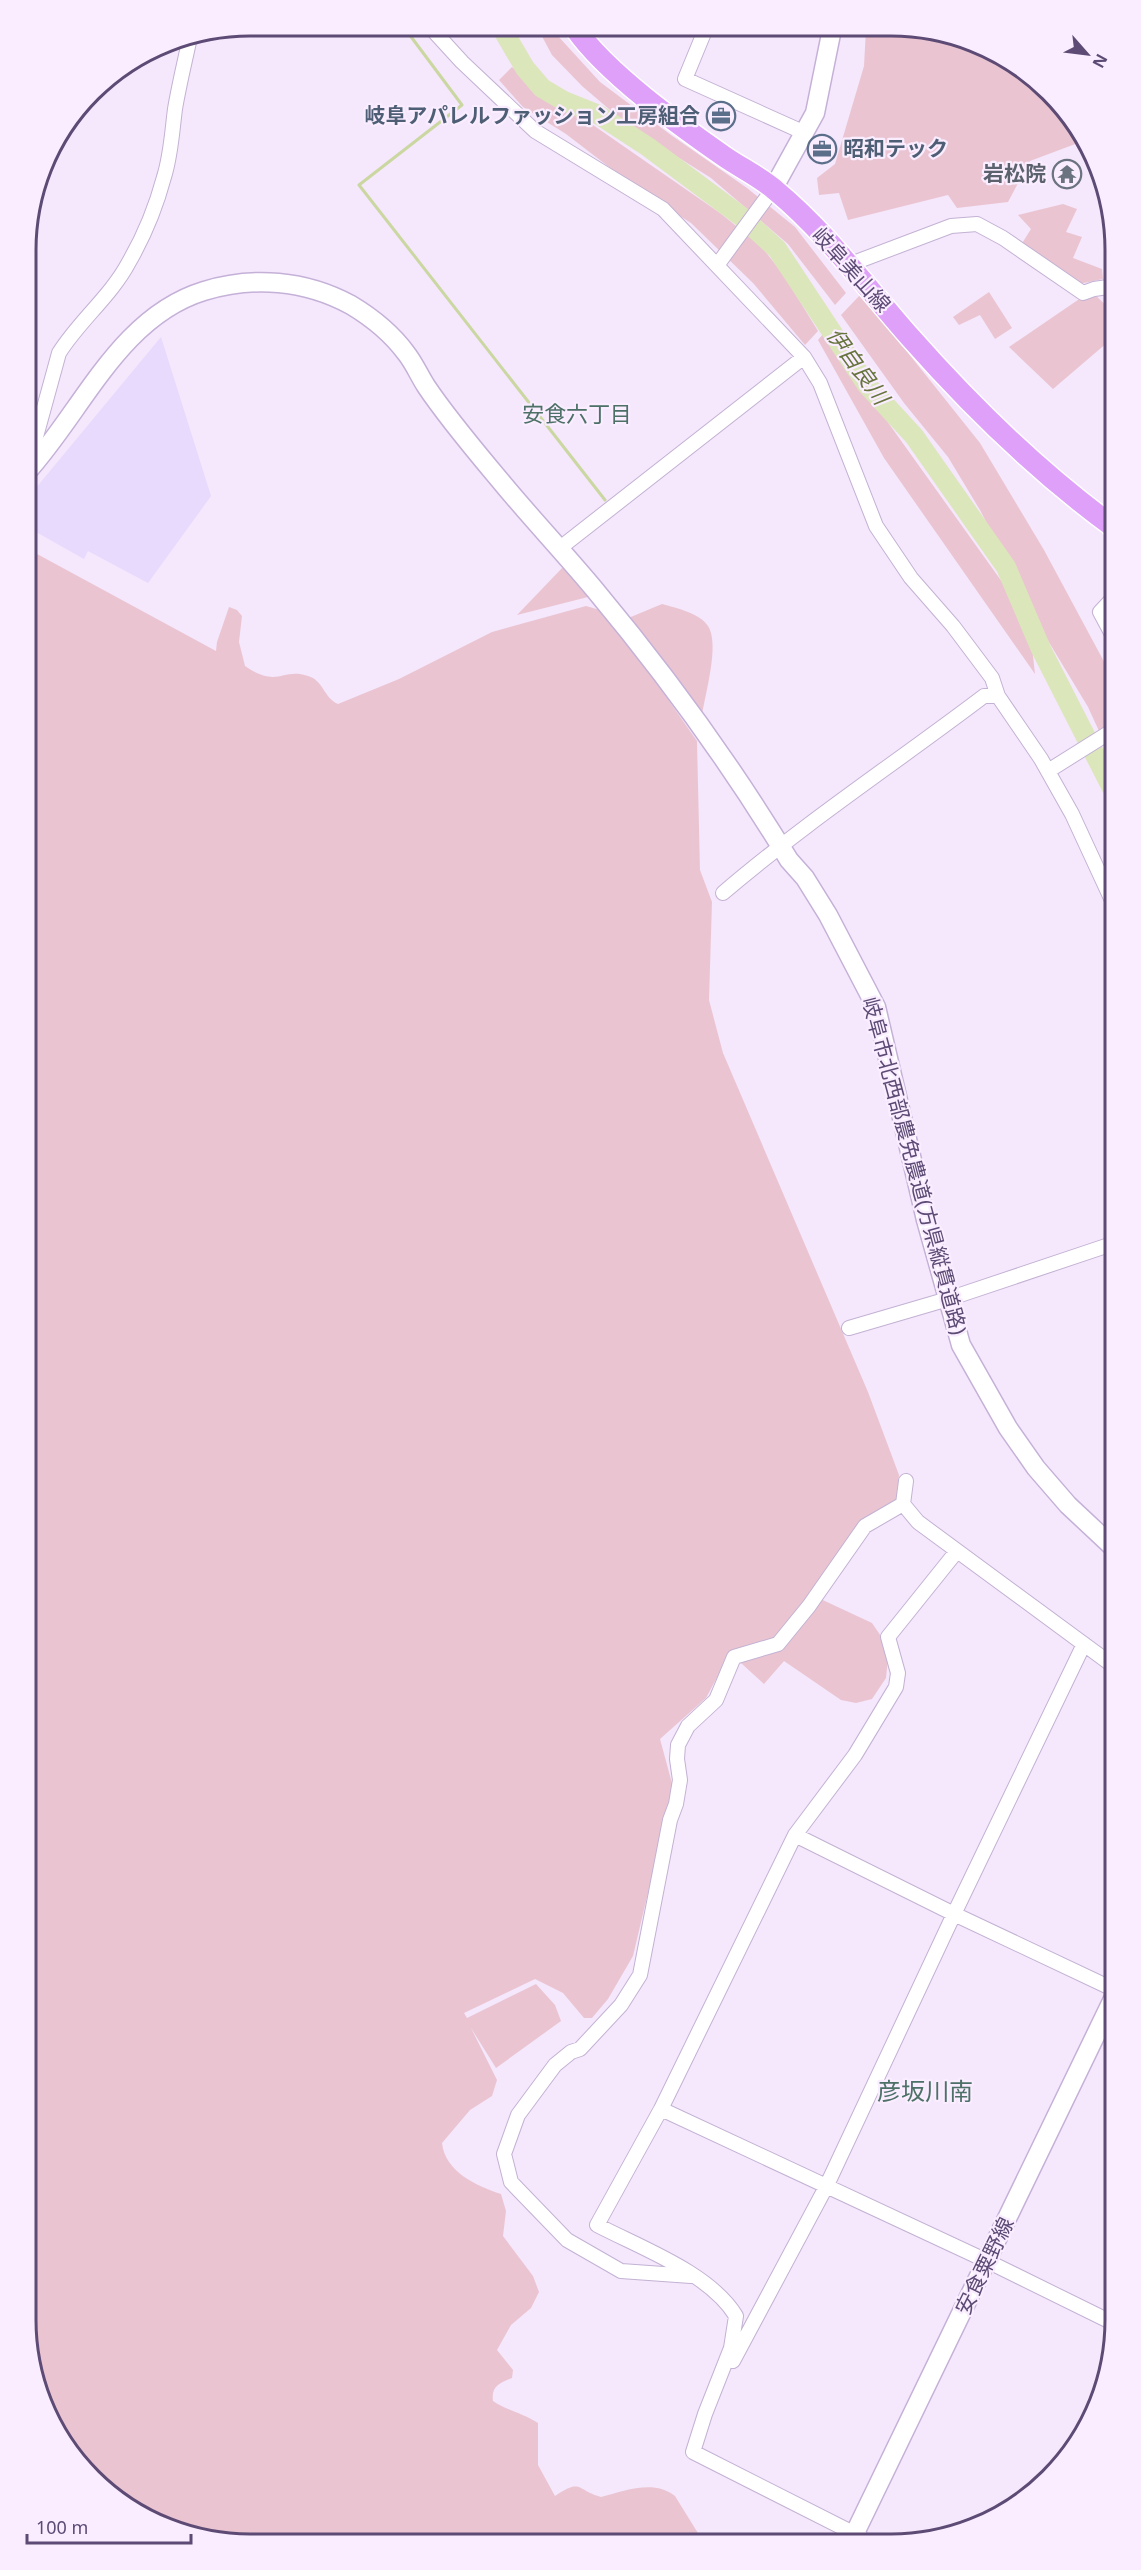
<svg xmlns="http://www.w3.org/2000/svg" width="1141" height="2570" viewBox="0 0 1141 2570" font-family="'Noto Sans','Noto Sans JP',sans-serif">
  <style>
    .commercial { fill: #e7dafc }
    .green { fill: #eac5d1 }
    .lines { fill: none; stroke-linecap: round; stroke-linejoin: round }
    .stream { stroke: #cbd7a1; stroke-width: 3 }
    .river { stroke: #dce6bb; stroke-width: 20 }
    .street-casing { stroke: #c3b2d3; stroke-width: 16 }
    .secondary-casing { stroke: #c5b1d8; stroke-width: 21 }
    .primary-casing { stroke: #fff; stroke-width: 24 }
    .street { stroke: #fff; stroke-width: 14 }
    .secondary { stroke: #fff; stroke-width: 18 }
    .primary { stroke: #dfa0f9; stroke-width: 21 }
    .labels { text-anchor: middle; stroke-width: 4.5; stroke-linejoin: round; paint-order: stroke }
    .service-label { font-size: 21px; font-weight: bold; fill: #4e5e75; stroke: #f9edff; text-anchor: end }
    .worship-label { font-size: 21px; font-weight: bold; fill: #5b616d; stroke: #f9edff; text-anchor: end }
    .street-label { font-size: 21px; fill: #5d4b75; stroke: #f9edff }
    .water-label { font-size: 22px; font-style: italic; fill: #66743c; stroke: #f9edff }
    .neighbourhood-label { font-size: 22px; fill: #4d7067; stroke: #f9edff }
    .quarter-label { font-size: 24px; fill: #4d7067; stroke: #f9edff }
    .rim { fill: none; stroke: #5d4b75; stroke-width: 3 }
  </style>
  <rect width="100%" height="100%" fill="#f5e7fc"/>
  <path class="commercial" d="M 161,337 L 211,496 L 148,583 L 88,551 L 84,559 L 29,528 L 26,526 L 26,500 Z"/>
  <path class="green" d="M 537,27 L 555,27 L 558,36 L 600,82 L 671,135 L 747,188 L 795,227 L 846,293 L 835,305 L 788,244 L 711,178 L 630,127 L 582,86 L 552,55 Z
    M 866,29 L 935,30 L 990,48 L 1039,81 L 1086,140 L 1030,161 L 1008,202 L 957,208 L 948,195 L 848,220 L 839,193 L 819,195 L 817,178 L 835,164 L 864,66 Z
    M 512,67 L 542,95 L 580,116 L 720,213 L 761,246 L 783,274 L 818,331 L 805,345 L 753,283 L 691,223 L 639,190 L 566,134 L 523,107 L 499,80 Z
    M 1063,204 L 1077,209 L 1066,232 L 1082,237 L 1073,258 L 1102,269 L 1103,279 L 1079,284 L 1021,245 L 1031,229 L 1018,215 Z
    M 1091,291 L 1115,314 L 1115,336 L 1053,389 L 1009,347 Z
    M 989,292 L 1012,328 L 995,339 L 980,315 L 959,325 L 953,317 Z
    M 861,294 L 980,443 L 1044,550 L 1115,682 L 1115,766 L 1088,707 L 1044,634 L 980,510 L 948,457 L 904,403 L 841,315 Z
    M 824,333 L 1015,600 L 1032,647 L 1035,674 L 884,458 L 818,340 Z
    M 26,548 L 216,651 L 217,642 L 229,607 L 237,610 L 242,616 L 239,642 L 245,666 C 278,689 282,667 308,676 C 323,680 324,698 338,704 L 399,679 L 492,632 L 586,606 L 607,612 L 697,741 L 700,870 L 712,902 L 709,1000 L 723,1053 L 868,1392 L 899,1475 L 897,1501 L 848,1549 L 812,1595 L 872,1623 L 889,1648 L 886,1678 L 872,1699 L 856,1703 L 841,1700 L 784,1661 L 764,1684 L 730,1653 L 706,1698 L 660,1739 L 673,1787 L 633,1956 L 608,1999 L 592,2018 L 584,2018 L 563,1993 L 535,1979 L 464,2013 L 467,2018 L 536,1984 L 555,2005 L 561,2021 L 496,2068 L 471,2028 L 497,2080 L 492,2096 L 470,2110 L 442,2143 C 445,2172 477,2186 501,2194 L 506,2211 L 503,2236 L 533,2276 L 539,2292 L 531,2308 L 511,2325 L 497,2350 L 513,2370 L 512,2378 C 500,2383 491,2386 493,2401 C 508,2411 523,2413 538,2423 L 538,2465 L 555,2496 C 582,2478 576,2490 601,2497 C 624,2491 654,2479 675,2496 L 701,2538 L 206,2540 L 151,2522 L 102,2489 L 63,2445 L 33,2379 L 26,2320 Z
    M 564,566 L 588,597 L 517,615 Z
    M 662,604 C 676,608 700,613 708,626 C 720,644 705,694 702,715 L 626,619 Z
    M 1114,2338 C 1103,2387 1095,2433 1056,2469 L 1089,2416 Z"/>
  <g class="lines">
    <path class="stream" d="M 403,26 L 462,105 L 359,185 L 605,500"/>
    <path class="river" d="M 501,27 L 525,68 L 542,88 L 564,101 L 599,115 L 648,147 L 742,217 L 777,249 L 867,385 L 914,436 L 1006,567 L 1041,649 L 1115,794"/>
    <g class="street-casing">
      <path id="street" d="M 430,27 L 462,62 L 535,131 L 663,209 L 804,357 L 820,383 L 876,526 L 911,578 L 953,626 L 992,678 L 998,696 L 1041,759 L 1072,814 L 1115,907
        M 706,28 L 685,79 L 805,133
        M 718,264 L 773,189
        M 848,265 L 951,226 L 977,224 L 1003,238 L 1083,293 L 1094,289 L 1115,286
        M 34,465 L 31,455 L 59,353 C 79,321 111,296 129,262 C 144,236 156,207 164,177 C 171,155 172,132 175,109 C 179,85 185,61 190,37
        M 560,548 L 804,357
        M 1115,640 L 1100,612 L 1115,596
        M 1048,771 L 1115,729
        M 723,893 C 806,822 897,762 984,696 L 998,696
        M 849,1328 L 948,1299 L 1115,1243
        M 906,1481 L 903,1504 L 918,1522 L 1115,1667
        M 795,1835 L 954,1914 L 1115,1990
        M 661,2109 L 987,2261 L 1113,2323 L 1112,2330
        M 691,2276 L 621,2271 L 567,2240 L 511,2182 L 504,2154 L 518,2115 L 555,2065 L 571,2052 L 580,2049 L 621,2005 L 640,1975 L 670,1820 L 676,1804 L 680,1780 L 677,1759 L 678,1745 L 688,1726 L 716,1700 L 734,1657 L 778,1644 L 809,1606 L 865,1526 L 903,1504
        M 733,2361 L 826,2187 L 954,1914 L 1084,1644
        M 861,2537 L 693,2452 L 705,2414 L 731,2348 L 736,2316 C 710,2273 641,2248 597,2225 L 661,2109 L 795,1835 L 855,1755 L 896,1687 L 898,1673 L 888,1637 L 957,1551"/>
    </g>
    <g class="secondary-casing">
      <path id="secondary" d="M 773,189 L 815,113 L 832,29
        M 26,473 C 82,412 119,317 204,291 C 253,276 305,280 351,305 C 371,317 392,334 406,353 C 414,363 419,375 426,386 C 448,419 478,454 503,484 C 533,520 565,554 595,590 C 666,675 732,766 789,860 L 805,878 L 828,915 L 876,1007 L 926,1220 L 961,1345 L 1008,1428 L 1036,1468 L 1068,1505 L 1115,1549
        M 853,2537 L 1115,1995"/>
    </g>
    <g class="primary-casing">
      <path id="primary" d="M 575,28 C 606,73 679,125 725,157 C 741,168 760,177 775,190 C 826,232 866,287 910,337 C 970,405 1042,475 1115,528"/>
    </g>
    <use href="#street" class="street"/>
    <use href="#secondary" class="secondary"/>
    <use href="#primary" class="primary"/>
  </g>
  <defs>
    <g id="office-ring" transform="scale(1.5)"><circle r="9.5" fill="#f9edff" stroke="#5c6f8a" stroke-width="1.5"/><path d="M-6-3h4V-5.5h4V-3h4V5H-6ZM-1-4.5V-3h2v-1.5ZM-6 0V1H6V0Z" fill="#5c6f8a"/></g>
    <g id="temple-ring" transform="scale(1.5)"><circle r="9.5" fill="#f9edff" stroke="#6b7280" stroke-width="1.5"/><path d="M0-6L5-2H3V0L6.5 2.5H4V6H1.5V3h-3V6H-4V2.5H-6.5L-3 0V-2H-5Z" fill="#6b7280"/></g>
  </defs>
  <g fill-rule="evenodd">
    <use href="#office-ring" x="721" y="116"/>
    <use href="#office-ring" x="822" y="149"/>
    <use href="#temple-ring" x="1067" y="174"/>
  </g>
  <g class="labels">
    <g class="service-label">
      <text x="700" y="123">岐阜アパレルファッション工房組合</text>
      <text x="843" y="156" text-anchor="start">昭和テック</text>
    </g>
    <g class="worship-label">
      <text x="1046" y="181">岩松院</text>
    </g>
    <g class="street-label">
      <text transform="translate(851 270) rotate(48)" y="7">岐阜美山線</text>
      <text transform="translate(914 1166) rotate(75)" y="7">岐阜市北西部農免農道(方県縦貫道路)</text>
      <text transform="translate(985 2266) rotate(-64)" y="7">安食粟野線</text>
    </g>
    <g class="water-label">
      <text transform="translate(858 366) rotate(54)" y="8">伊自良川</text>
    </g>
    <g class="neighbourhood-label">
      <text x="577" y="422">安食六丁目</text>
    </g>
    <g class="quarter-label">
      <text x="925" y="2100">彦坂川南</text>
    </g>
  </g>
  <path d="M0 0H1141V2570H0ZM250 36H891A214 214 0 0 1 1105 250V2320A214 214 0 0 1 891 2534H250A214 214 0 0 1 36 2320V250A214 214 0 0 1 250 36Z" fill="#f9edff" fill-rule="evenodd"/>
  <path class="rim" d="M250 36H891A214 214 0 0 1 1105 250V2320A214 214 0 0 1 891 2534H250A214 214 0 0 1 36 2320V250A214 214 0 0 1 250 36Z"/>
  <g transform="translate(1087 54) rotate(118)" stroke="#f9edff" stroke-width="4.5" paint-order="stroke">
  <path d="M0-4.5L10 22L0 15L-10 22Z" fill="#5d4b75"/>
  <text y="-9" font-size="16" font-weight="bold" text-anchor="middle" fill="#5d4b75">N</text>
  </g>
  <path d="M27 2534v9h164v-9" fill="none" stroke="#5d4b75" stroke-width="3"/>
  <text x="36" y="2534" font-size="18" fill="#5d4b75" stroke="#f9edff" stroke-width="4.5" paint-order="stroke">100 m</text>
</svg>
